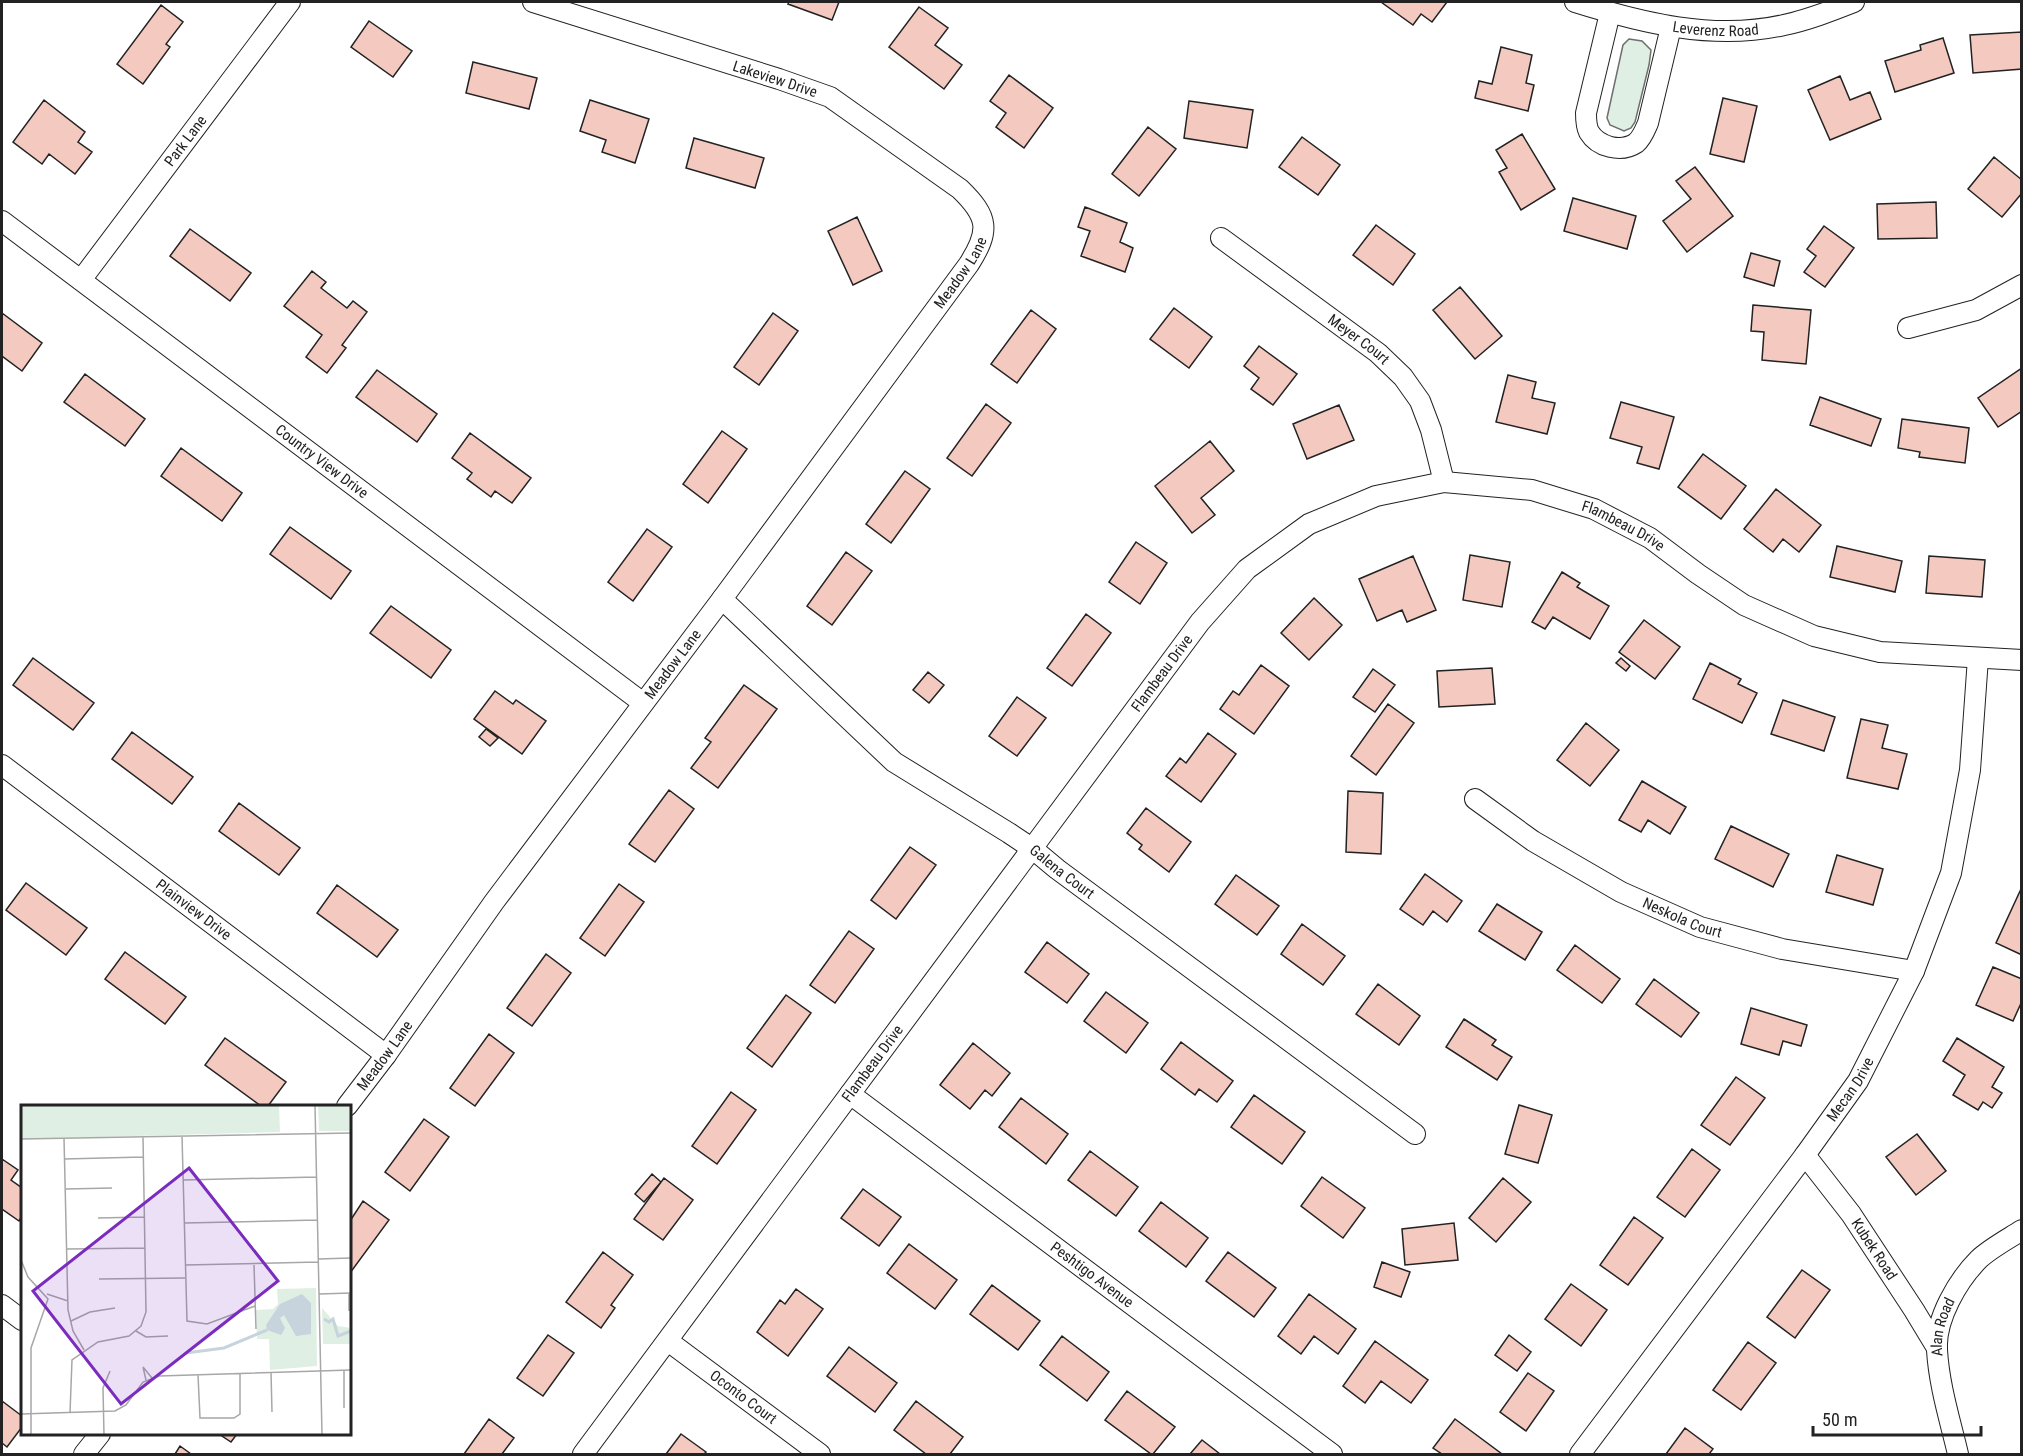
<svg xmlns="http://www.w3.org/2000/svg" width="2023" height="1456" viewBox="0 0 2023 1456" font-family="'Roboto Condensed',sans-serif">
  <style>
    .green { fill: #e0efe3; stroke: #6f6f6f; stroke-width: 1.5 }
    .building { fill: #f3c9c0; stroke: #222; stroke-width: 1.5 }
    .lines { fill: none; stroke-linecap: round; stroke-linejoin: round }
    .minor-casing { stroke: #222; stroke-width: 22 }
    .minor { stroke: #fff; stroke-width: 20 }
    .labels { text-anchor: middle; stroke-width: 4.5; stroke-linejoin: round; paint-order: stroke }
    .street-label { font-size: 15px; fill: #222; stroke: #fff }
    .inset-river { fill: none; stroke: #c7d3dd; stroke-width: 3 }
    .inset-road { fill: none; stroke: #a7a7a7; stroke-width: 1.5 }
    .view { fill: #7b2cbf; fill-opacity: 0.15; stroke: #7b2cbf; stroke-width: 3 }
    .inset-edge { fill: none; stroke: #222; stroke-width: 3 }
  </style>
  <rect width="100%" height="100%" fill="#fff"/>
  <path class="green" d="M 1629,39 L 1642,41 L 1651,50 L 1649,65 L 1635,122 L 1631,128 L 1624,131 L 1610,125 L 1607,118 L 1623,45 Z"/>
  <path class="building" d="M 789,2 L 839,2 L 832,20 L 788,4 Z
    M 1381,2 L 1447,2 L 1432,22 L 1421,14 L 1413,25 Z
    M 161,5 L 183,22 L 166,44 L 170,47 L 143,84 L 117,64 Z
    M 919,7 L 948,28 L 935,45 L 962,65 L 944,89 L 889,47 Z
    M 369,21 L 412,51 L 393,77 L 351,47 Z
    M 2022,32 L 2022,69 L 1973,73 L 1970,35 Z
    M 1943,38 L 1954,73 L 1895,92 L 1885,61 L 1921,50 L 1920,45 Z
    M 1501,47 L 1532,55 L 1526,83 L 1534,85 L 1528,111 L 1475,98 L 1479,81 L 1492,84 Z
    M 473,62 L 537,78 L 529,109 L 466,93 Z
    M 1009,75 L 1053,108 L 1024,148 L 996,127 L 1006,113 L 990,101 Z
    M 1840,76 L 1850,100 L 1870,92 L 1881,119 L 1830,140 L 1808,90 Z
    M 1723,98 L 1757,106 L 1744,162 L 1710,154 Z
    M 44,100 L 85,132 L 78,142 L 92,152 L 75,174 L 49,154 L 42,164 L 13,142 Z
    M 590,100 L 649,119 L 635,163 L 602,152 L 606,140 L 580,131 Z
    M 1189,101 L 1253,110 L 1247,148 L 1184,138 Z
    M 1148,127 L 1176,149 L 1139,196 L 1112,174 Z
    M 1522,134 L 1555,189 L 1521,210 L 1499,172 L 1507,168 L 1496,150 Z
    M 1302,137 L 1340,165 L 1318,195 L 1279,167 Z
    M 694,138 L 764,158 L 755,188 L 686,168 Z
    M 1994,157 L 2022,180 L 2022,193 L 2002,217 L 1968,189 Z
    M 1695,167 L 1733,216 L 1687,252 L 1663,221 L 1691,199 L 1676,181 Z
    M 1573,198 L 1636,216 L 1627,249 L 1564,231 Z
    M 1936,202 L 1937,238 L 1878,239 L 1877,204 Z
    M 1085,207 L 1127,223 L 1120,242 L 1133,248 L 1125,272 L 1081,256 L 1090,231 L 1078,227 Z
    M 857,217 L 882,271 L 853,285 L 828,231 Z
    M 1376,225 L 1415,254 L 1393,285 L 1353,255 Z
    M 1824,226 L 1854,248 L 1825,287 L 1804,272 L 1816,256 L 1807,249 Z
    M 190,229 L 251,273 L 230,301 L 170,256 Z
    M 1751,253 L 1780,261 L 1774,286 L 1744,277 Z
    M 312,271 L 326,282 L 321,288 L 347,308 L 353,301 L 367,312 L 342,345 L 346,348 L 327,373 L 306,357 L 322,335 L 284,306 Z
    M 1460,287 L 1502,336 L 1475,359 L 1433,310 Z
    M 1753,305 L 1811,310 L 1806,364 L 1762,360 L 1764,332 L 1751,331 Z
    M 1174,308 L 1212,337 L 1189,368 L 1150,339 Z
    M 1031,310 L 1056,329 L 1017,383 L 991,364 Z
    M 2,313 L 42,343 L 22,371 L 2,356 Z
    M 773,313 L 798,331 L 759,385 L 734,367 Z
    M 1259,346 L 1297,374 L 1273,405 L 1251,389 L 1259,378 L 1244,366 Z
    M 2022,368 L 2022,411 L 1998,427 L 1978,398 Z
    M 377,370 L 437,414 L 417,442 L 356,397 Z
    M 85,374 L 145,419 L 125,446 L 64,402 Z
    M 1508,375 L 1536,382 L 1532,398 L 1555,403 L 1547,434 L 1496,422 Z
    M 1820,397 L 1881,419 L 1871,446 L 1810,425 Z
    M 1621,402 L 1674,417 L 1659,469 L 1637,463 L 1642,447 L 1610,438 Z
    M 986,404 L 1011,423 L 972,476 L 947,458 Z
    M 1339,405 L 1354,440 L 1307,459 L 1293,424 Z
    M 1902,419 L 1969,428 L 1965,463 L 1919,457 L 1920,452 L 1898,448 Z
    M 722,431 L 747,449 L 708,503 L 683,484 Z
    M 470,433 L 531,478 L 512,503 L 495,491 L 491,497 L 467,479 L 472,473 L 452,458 Z
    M 1210,441 L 1234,471 L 1201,498 L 1215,515 L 1192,533 L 1155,486 Z
    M 181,448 L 242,493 L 222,521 L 161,476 Z
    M 1703,454 L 1746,486 L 1721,519 L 1678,487 Z
    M 905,471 L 930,489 L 891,543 L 866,524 Z
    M 1776,489 L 1821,525 L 1799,552 L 1783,539 L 1773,552 L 1744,529 Z
    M 290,527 L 351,571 L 331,599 L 270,554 Z
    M 647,529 L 672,547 L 633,601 L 608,582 Z
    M 1136,542 L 1167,563 L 1140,604 L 1109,582 Z
    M 1837,546 L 1902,561 L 1895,592 L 1830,577 Z
    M 846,552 L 872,571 L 832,625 L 807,606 Z
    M 1470,555 L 1510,562 L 1502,607 L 1463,600 Z
    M 1413,556 L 1436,610 L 1407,622 L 1402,610 L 1377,621 L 1359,579 Z
    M 1929,556 L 1985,560 L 1982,597 L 1926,593 Z
    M 1562,572 L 1580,583 L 1577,587 L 1609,606 L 1590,639 L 1553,617 L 1545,629 L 1532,622 Z
    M 1314,598 L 1342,625 L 1309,660 L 1281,633 Z
    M 391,606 L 451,650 L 431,678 L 370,633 Z
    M 1086,614 L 1111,633 L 1072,686 L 1047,668 Z
    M 1644,620 L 1680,647 L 1655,679 L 1619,652 Z
    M 33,658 L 94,703 L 73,730 L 13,685 Z
    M 1621,658 L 1630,666 L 1626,671 L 1616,663 Z
    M 1710,663 L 1741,679 L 1738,684 L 1757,693 L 1742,723 L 1693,699 Z
    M 1261,665 L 1289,686 L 1254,734 L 1220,709 L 1233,691 L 1239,695 Z
    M 1492,668 L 1495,704 L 1439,707 L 1437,671 Z
    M 1373,669 L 1395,685 L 1375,712 L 1353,697 Z
    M 928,672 L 944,685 L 929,703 L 913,690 Z
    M 744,685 L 777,709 L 718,788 L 691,768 L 711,742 L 705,738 Z
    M 495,691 L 513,704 L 516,700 L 546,721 L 522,754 L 474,719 Z
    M 1017,697 L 1046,718 L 1017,756 L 989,736 Z
    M 1783,700 L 1835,717 L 1824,751 L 1771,734 Z
    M 1388,704 L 1414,723 L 1376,775 L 1351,756 Z
    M 1861,719 L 1888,725 L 1882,748 L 1907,754 L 1898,789 L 1847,778 Z
    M 1586,723 L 1619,750 L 1590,786 L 1557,760 Z
    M 486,729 L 498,738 L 490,746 L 479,737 Z
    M 132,732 L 193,777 L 172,804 L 112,759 Z
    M 1208,733 L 1236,754 L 1201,802 L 1166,776 L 1180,758 L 1186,763 Z
    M 1642,781 L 1686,807 L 1670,834 L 1648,820 L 1641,832 L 1619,820 Z
    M 669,790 L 694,809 L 655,862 L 629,844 Z
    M 1348,791 L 1383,793 L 1381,854 L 1346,852 Z
    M 239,803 L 300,848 L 279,875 L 219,831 Z
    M 1146,808 L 1191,842 L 1169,872 L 1139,849 L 1142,845 L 1127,833 Z
    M 1731,826 L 1789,854 L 1773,887 L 1715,859 Z
    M 910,847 L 936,865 L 896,919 L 871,900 Z
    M 1837,855 L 1883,869 L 1873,905 L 1826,892 Z
    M 1425,874 L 1462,901 L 1447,922 L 1433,911 L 1423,925 L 1400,909 Z
    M 1236,875 L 1279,906 L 1257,935 L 1215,904 Z
    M 26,883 L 87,928 L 66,955 L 6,910 Z
    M 619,884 L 644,902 L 605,956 L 580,938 Z
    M 337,885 L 398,930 L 377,957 L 317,913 Z
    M 2021,889 L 2022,890 L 2022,955 L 1996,943 Z
    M 1497,904 L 1542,932 L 1525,960 L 1479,931 Z
    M 1302,924 L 1345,956 L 1323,985 L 1281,954 Z
    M 849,931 L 874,949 L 835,1003 L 810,985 Z
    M 1047,942 L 1089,974 L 1067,1003 L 1025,972 Z
    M 1575,945 L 1620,979 L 1602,1003 L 1557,970 Z
    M 125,952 L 186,997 L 165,1024 L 105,979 Z
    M 546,954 L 571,973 L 532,1026 L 507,1008 Z
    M 1993,967 L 2022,979 L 2022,1001 L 2013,1021 L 1976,1005 Z
    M 1654,979 L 1699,1013 L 1681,1037 L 1636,1004 Z
    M 1378,984 L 1420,1016 L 1399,1045 L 1356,1014 Z
    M 1106,992 L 1148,1023 L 1126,1053 L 1084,1021 Z
    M 786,995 L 811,1013 L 772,1067 L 747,1048 Z
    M 1751,1008 L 1807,1025 L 1801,1046 L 1783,1041 L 1779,1055 L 1741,1044 Z
    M 1464,1019 L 1496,1040 L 1492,1045 L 1512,1057 L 1497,1080 L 1446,1047 Z
    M 489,1034 L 514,1053 L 475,1106 L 450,1088 Z
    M 225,1038 L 286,1082 L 268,1106 L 261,1106 L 205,1065 Z
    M 1957,1038 L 2004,1067 L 1992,1087 L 2002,1093 L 1992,1108 L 1983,1102 L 1978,1110 L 1953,1095 L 1965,1075 L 1943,1061 Z
    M 1181,1042 L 1233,1081 L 1217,1102 L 1199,1089 L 1195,1095 L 1161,1069 Z
    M 973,1043 L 1010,1073 L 992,1096 L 985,1090 L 970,1109 L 940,1085 Z
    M 1736,1077 L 1765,1098 L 1730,1145 L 1701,1125 Z
    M 731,1092 L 756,1110 L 717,1164 L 692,1146 Z
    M 1254,1095 L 1305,1132 L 1282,1164 L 1231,1127 Z
    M 1021,1098 L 1068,1134 L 1046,1164 L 999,1127 Z
    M 1519,1105 L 1552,1115 L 1538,1163 L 1505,1154 Z
    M 424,1119 L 449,1137 L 410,1191 L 385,1172 Z
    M 1917,1134 L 1946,1171 L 1916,1195 L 1886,1157 Z
    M 1692,1149 L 1720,1170 L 1685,1217 L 1657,1197 Z
    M 1090,1151 L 1138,1187 L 1116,1216 L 1068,1180 Z
    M 2,1159 L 18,1170 L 11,1180 L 22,1188 L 22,1216 L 19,1221 L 2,1209 Z
    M 652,1174 L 661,1182 L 644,1202 L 635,1194 Z
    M 1322,1177 L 1365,1208 L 1343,1238 L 1301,1206 Z
    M 664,1178 L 693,1200 L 663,1240 L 634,1219 Z
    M 1503,1178 L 1531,1202 L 1496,1242 L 1469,1218 Z
    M 863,1189 L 901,1217 L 879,1246 L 841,1218 Z
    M 363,1201 L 389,1220 L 350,1273 L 350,1221 Z
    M 1161,1202 L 1208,1238 L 1186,1267 L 1139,1231 Z
    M 1634,1217 L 1663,1238 L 1628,1285 L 1600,1265 Z
    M 1454,1223 L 1458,1260 L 1405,1265 L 1402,1229 Z
    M 909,1244 L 957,1280 L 935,1309 L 887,1273 Z
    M 603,1252 L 633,1275 L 611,1305 L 615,1308 L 601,1328 L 566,1302 Z
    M 1228,1252 L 1276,1288 L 1254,1317 L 1206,1281 Z
    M 1382,1262 L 1410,1272 L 1401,1297 L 1374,1287 Z
    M 1802,1270 L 1830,1290 L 1795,1338 L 1767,1317 Z
    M 1571,1284 L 1607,1310 L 1581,1346 L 1545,1319 Z
    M 992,1285 L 1040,1321 L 1018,1350 L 970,1314 Z
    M 796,1289 L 823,1309 L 788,1356 L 757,1332 L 780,1300 L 785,1304 Z
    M 1309,1294 L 1356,1329 L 1338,1354 L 1314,1336 L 1301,1354 L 1278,1336 Z
    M 548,1335 L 574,1353 L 543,1396 L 517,1378 Z
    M 1509,1335 L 1531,1352 L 1517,1371 L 1495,1355 Z
    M 1062,1336 L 1109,1372 L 1087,1401 L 1040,1365 Z
    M 1375,1341 L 1428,1380 L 1411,1403 L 1381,1381 L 1365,1403 L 1343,1386 Z
    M 1748,1342 L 1776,1363 L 1741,1410 L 1713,1390 Z
    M 849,1347 L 897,1383 L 875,1412 L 827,1376 Z
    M 1528,1373 L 1554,1391 L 1526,1431 L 1500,1412 Z
    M 1127,1391 L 1175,1427 L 1153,1454 L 1151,1454 L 1105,1420 Z
    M 2,1401 L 22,1416 L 22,1427 L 7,1447 L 2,1443 Z
    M 916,1401 L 963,1437 L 950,1454 L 926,1454 L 894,1430 Z
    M 489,1419 L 514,1438 L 502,1454 L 464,1454 Z
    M 1455,1419 L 1502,1454 L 1442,1454 L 1433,1448 Z
    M 1685,1428 L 1713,1449 L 1709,1454 L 1666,1454 Z
    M 219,1434 L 237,1434 L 231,1442 Z
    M 681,1434 L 706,1452 L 704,1454 L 666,1454 Z
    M 1202,1440 L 1220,1454 L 1190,1454 Z
    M 180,1446 L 191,1454 L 175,1454 Z"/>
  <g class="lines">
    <g class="minor-casing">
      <g id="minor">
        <path id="s1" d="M 1575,2 C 1642,23 1714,41 1784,25 C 1808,20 1831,11 1854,2"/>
        <path d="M 1610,13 L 1586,113 C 1586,119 1586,126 1589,132 C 1598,147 1621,153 1636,143 C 1642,138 1645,130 1648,123 L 1671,27"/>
        <path id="s2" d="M 2,221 L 643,703"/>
        <path id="s3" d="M 1221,238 L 1378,353 L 1403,377 L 1420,401 L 1431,430 L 1444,482"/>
        <path id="s4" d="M 81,280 L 290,2"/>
        <path d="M 1908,328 L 1976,310 L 2022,285"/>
        <path id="s5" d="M 722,599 L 894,762 L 1009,833 L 1033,849 L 1057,869 L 1415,1134"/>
        <path id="s6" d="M 2,765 L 386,1055"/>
        <path id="s7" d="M 1475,799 L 1533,841 L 1621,892 L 1700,927 L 1782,949 L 1914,971"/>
        <path id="s8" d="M 850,1094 L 1332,1454"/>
        <path id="s9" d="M 347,1106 L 386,1055 L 494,902 L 722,599 L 969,264 C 990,231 989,217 960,189 L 830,97 L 779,79 L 533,2"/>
        <path id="s10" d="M 1805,1155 L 1851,1214 L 1914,1310 L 1937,1348"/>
        <path d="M 2,1305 L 22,1320"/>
        <path id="s11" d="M 668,1341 L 820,1454"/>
        <path d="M 84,1454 L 100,1434"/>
        <path id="s12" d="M 583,1454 L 1200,622 L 1247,569 L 1309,524 L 1376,496 L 1444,482 L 1532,490 L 1594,509 L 1650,538 L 1698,574 L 1744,605 L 1814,636 L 1880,652 L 2022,660"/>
        <path id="s13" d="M 1580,1454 L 1805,1155 L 1858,1081 L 1914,971 L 1951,873 L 1970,770 L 1978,658"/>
        <path id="s14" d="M 1958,1454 C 1950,1420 1939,1385 1937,1350 C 1935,1319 1958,1280 1979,1259 C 1991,1248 2008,1239 2022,1230"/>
      </g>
    </g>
    <use href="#minor" class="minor"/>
  </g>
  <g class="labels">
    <g class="street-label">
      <text dy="5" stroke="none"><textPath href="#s1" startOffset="144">Leverenz Road</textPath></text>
      <text transform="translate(775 79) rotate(18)" y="5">Lakeview Drive</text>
      <text dy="5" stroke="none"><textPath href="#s4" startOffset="174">Park Lane</textPath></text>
      <text dy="5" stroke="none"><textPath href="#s9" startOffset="1035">Meadow Lane</textPath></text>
      <text dy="5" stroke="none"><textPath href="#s3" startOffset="171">Meyer Court</textPath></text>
      <text dy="5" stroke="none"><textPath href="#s2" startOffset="400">Country View Drive</textPath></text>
      <text dy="5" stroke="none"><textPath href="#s12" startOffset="1512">Flambeau Drive</textPath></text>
      <text dy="5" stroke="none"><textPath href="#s9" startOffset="549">Meadow Lane</textPath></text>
      <text dy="5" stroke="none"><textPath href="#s12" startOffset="972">Flambeau Drive</textPath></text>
      <text dy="5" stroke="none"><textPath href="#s5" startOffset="438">Galena Court</textPath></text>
      <text dy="5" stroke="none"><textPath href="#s6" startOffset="240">Plainview Drive</textPath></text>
      <text dy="5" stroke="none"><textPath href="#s7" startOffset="240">Neskola Court</textPath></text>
      <text dy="5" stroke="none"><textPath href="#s9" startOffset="63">Meadow Lane</textPath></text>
      <text dy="5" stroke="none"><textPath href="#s12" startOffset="486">Flambeau Drive</textPath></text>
      <text dy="5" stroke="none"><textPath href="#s13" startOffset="454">Mecan Drive</textPath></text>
      <text dy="5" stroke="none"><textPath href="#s10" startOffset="117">Kubek Road</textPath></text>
      <text dy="5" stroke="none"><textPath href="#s8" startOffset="302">Peshtigo Avenue</textPath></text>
      <text dy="5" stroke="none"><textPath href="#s14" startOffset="130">Alan Road</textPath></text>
      <text dy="5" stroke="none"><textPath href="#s11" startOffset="94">Oconto Court</textPath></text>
    </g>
  </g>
  <g transform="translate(21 1105)">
    <rect width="330" height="330" fill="#fff"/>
    <path d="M 0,0 L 258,0 L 259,27 L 0,34 ZM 297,0 L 330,0 L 330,26 L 298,26 ZM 295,183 L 296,261 L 249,265 L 248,234 L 236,234 L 235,205 L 252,204 L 257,199 L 256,184 ZM 301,203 L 317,221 L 330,223 L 330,239 L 302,239 Z" fill="#e0efe3"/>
    <path d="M 281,189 L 290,198 L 290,229 L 275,231 L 263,210 L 259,213 L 264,223 L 260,230 L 246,225 L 245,220 L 259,199 Z" fill="#c7d3dd"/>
    <path class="inset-river" d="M 303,214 L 308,217 L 312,214 L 317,231 L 330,226M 165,248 L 203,243 L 246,225"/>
    <path class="inset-road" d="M 294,0 L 301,330M 161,31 L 166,216 L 186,219 L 234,201M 43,33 L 47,205 L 52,226 L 63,245M 0,34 L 330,28M 43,54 L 122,52M 162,75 L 295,72M 45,84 L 91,83M 0,107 L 0,131M 77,113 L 123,112M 163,118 L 296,115M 46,144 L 124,143M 297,154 L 330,153M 0,155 L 7,172 L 27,194 L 10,243 L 10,330M 164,160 L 297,157M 233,160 L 235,224M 78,174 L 164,173M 328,188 L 328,206M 26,189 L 47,196M 298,189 L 330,188M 50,216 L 69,207 L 94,203M 115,226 L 125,232 L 147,231M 323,265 L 323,303M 250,267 L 251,307M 177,270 L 179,313 L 213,313 L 219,309 L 219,268M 125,275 L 122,262 L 131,273M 49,308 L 51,255 L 77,237 L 108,231 L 120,221 L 125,207 L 122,32M 0,309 L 94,306 L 105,300 L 122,277 L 138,271 L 330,265M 83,330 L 82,283 L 89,266"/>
    <path class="view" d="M 168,63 L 257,176 L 100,299 L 12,186 Z"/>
    <rect width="330" height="330" class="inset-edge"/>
  </g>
  <rect width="2023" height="1456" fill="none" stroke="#222222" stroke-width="6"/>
  <path d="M1813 1426v9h168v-9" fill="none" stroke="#222222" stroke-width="3"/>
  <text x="1822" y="1426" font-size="18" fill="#222222" stroke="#ffffff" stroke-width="4.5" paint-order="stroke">50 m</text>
</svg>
